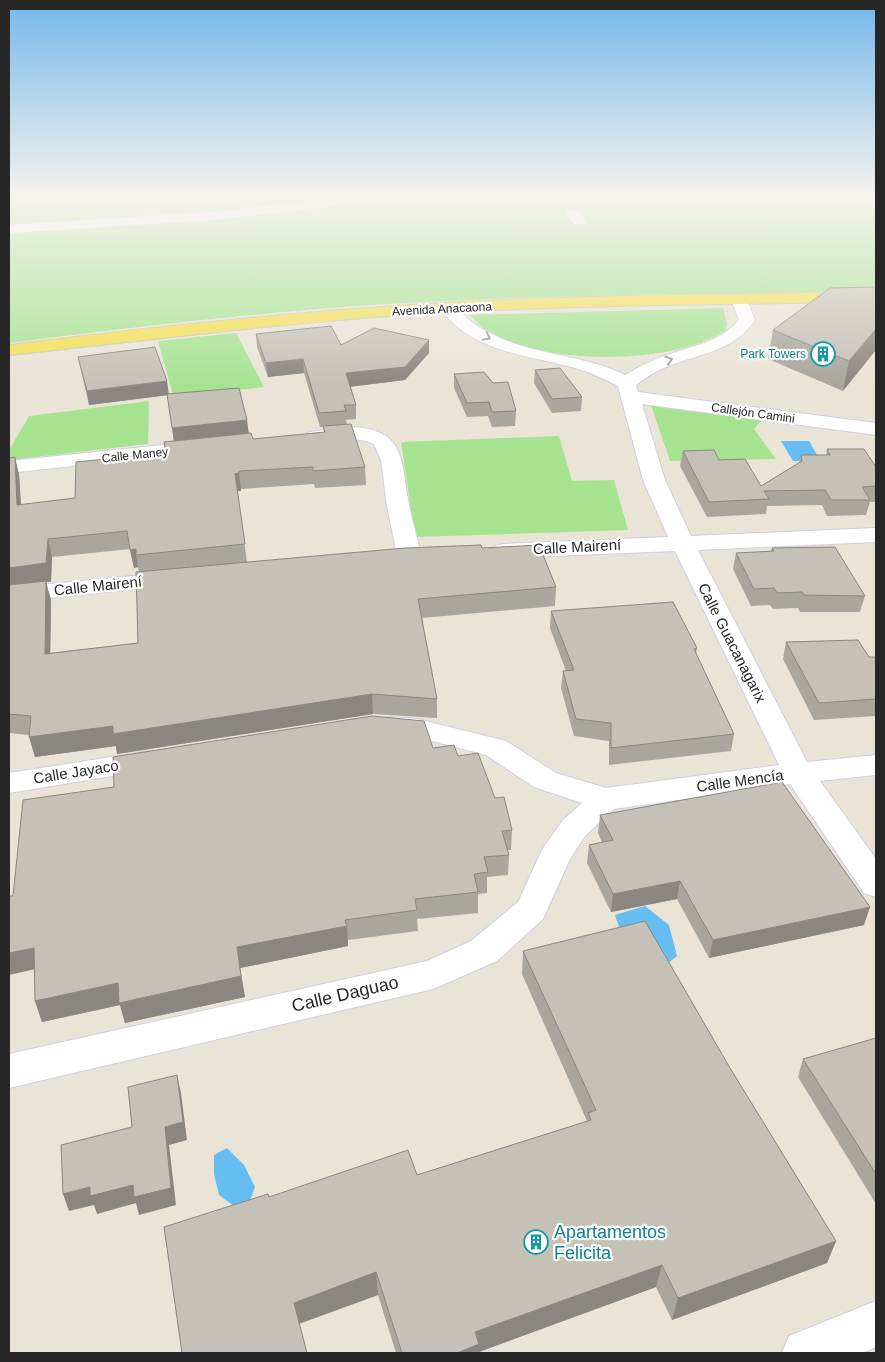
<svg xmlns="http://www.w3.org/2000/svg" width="885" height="1362" viewBox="0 0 885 1362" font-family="Helvetica,sans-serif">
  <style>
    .green { fill: #a5e391 }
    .water { fill: #66bdf1 }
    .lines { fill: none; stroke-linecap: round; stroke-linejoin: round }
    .minor-casing { stroke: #cdcee1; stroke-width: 2 }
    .major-casing { stroke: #c7c7c7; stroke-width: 2 }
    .minor { fill: #fff; fill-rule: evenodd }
    .major { fill: #f3df53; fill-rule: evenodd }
    .wall { fill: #a9a69d; fill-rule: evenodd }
    .shaded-wall { fill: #8a8780 }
    .building { fill: #c5c1b7; stroke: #8a8780 }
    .oneway { stroke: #9e9e9e }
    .labels { text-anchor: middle; stroke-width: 4.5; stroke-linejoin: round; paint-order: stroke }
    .far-street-label { font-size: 12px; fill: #272727; stroke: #fff }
    .far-culture-label { font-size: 12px; fill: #0d838f; stroke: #fff; text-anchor: end }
    .street-label { font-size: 15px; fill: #272727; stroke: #fff }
    .near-street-label { font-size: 18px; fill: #272727; stroke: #fff }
    .near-culture-label { font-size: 18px; fill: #0d838f; stroke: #fff; text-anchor: start }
  </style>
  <rect width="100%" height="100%" fill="#eae4d7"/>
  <path class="green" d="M 9,195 L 876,195 L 876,291 C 713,294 550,294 387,304 C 260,312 135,327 9,343 Z
    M 723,308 L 727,324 L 725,331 C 670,366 537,366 483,328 C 478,324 474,319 469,315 Z
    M 236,333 L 264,387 L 174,398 L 158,341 Z
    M 149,401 L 148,444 L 9,460 L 9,450 L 29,416 Z
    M 650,402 L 762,420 L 754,429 L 776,459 L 670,461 Z
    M 559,436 L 572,481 L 614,480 L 628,530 L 415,537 L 401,442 Z"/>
  <path class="water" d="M 781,441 L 809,441 L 820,460 L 793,461 Z
    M 645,906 L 669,925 L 677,956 L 667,964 L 620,930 L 615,915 Z
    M 227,1148 L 244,1165 L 255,1187 L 248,1206 L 234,1206 L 219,1195 L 214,1174 L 214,1155 Z"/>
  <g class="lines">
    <g class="minor-casing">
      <path id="minor" d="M 359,195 L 396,195 L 390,199 L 213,220 L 9,233 L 9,225 L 213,212 Z
        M 573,210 C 579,211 582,216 586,221 L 584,224 L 574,224 L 566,214 L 568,211 Z
        M 739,294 L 747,299 L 755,320 C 734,351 702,353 669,366 C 657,370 646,377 636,385 L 638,392 L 876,423 L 876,435 L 642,404 L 665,480 L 691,536 L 876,528 L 876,542 L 698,550 L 807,762 L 876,755 L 876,775 L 820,781 L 876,859 L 876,897 L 864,893 L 790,784 L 614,809 L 585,836 L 570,859 L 543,919 L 497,961 L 433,989 L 9,1088 L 9,1054 L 427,961 L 471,941 L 518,902 L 543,848 L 563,820 L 582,803 L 534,787 L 486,755 L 417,737 L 380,733 L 376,726 L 380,719 L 390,717 L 417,719 L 506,741 L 556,773 L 606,788 L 779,765 L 675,551 L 503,558 L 495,556 L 491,551 L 495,546 L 503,544 L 668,537 L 643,480 L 618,386 C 604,379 590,372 575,368 C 528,355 470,352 440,308 L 448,303 C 458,306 464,316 472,322 C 478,327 485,331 492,334 C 533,356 583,354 625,375 C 638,367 652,360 667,355 C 693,346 720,342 739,320 L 731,299 Z
        M 349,427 C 403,428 401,456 408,499 C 411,518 417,536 421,555 L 417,560 L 409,562 L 401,560 L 397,555 L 387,506 L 381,460 L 374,444 C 353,433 330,446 309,440 L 306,436 L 309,432 Z
        M 201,441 L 208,443 L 211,447 L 208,451 L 9,473 L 9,461 Z
        M 174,572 L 183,574 L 186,579 L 183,584 L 9,602 L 9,588 Z
        M 150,751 L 161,754 L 165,761 L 161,768 L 9,793 L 9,773 Z
        M 876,1301 L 876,1347 L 862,1353 L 782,1353 L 789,1336 Z"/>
    </g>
    <g class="major-casing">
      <path id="major" d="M 876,292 L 876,302 C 719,304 561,305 404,315 C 272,324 141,341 9,355 L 9,345 C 159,326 310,310 461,302 C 599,295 738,294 876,292 Z"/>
    </g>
    <use href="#minor" class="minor"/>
    <use href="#major" class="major"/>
  </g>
  <path class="wall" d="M 876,287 L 843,391 L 768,359 L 773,330 Z
    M 256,334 L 341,345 L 429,353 L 405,380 L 350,387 L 356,405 L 356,419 L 346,420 L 347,424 L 365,467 L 366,485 L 315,488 L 314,484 L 241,489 L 241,491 L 237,491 L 247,562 L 482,548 L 556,587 L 555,606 L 422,618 L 437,699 L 437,718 L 373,714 L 117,754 L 116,746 L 35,757 L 29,735 L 9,733 L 9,458 L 19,474 L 21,505 L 75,498 L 166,453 L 164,442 L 174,441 L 168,395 L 89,405 L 78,357 L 169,394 L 249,433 L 253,439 L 324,433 L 323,427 L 320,427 L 304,373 L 268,377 L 257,347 ZM 130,549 L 134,568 L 138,567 L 139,572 L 138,643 L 50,653 L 51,600 L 46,582 L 51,582 L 52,557 Z
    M 535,370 L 582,397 L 581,411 L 552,413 L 534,383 Z
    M 454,374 L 516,411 L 515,426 L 492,427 L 488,416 L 467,417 L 454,388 Z
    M 827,449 L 876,467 L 876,502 L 870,502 L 866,515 L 827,516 L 822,505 L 767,506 L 766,514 L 707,517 L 680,466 L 683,451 L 719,460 L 761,486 L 799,463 L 801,455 L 826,455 Z
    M 772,548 L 865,596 L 860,612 L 800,612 L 798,608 L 773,609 L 770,605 L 751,606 L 733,569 L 736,553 L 771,551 Z
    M 551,611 L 697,648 L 696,654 L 734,734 L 731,751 L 609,765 L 609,741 L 574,736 L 561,688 L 563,671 L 566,671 L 550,628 Z
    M 786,642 L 869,657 L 876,657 L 876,716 L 814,720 L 783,659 Z
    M 433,748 L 458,756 L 495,798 L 512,830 L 511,850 L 508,850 L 509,855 L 508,875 L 487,877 L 487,893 L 478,894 L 478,913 L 417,919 L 418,931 L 348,940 L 348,946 L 240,968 L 245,997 L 125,1023 L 120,1005 L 42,1022 L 35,1001 L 34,970 L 13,896 Z
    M 600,815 L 864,925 L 709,958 L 677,899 L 611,912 L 587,863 L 589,845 L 602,842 L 598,833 Z
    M 523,951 L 730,1068 L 836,1241 L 827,1263 L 672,1320 L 656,1287 L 479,1352 L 479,1353 L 396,1353 L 378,1295 L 299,1324 L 269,1197 L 417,1175 L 587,1121 L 522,974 Z
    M 876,1038 L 876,1204 L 798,1077 L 803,1059 Z"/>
  <path class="shaded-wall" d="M 876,329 L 876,350 L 843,391 L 849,361 Z
    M 429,340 L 429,353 L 405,380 L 347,387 L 346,373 Z
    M 303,359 L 304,373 L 268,377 L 266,363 Z
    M 167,381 L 169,395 L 89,405 L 87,391 Z
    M 247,420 L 249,434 L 174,442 L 172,428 Z
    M 15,457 L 19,474 L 22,523 L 17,505 Z
    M 239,473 L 241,491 L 237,491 L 235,474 Z
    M 48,539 L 52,557 L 51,582 L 46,582 L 51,600 L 50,673 L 45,654 L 9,587 L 9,568 Z
    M 136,549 L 136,555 L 138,567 L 134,568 L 130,550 Z
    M 372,694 L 373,714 L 117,754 L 116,746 L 35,757 L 29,737 L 113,726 Z
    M 680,881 L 677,899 L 611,912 L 613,894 Z
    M 870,907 L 864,925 L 709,958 L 713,940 Z
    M 347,926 L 348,946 L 240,968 L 245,997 L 125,1023 L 120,1005 L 42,1022 L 35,1001 L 118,983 L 237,947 Z
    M 34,948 L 40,968 L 9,975 L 9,953 Z
    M 177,1075 L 181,1093 L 187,1140 L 169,1145 L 176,1205 L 139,1215 L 136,1203 L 97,1214 L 94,1205 L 69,1211 L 63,1194 L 165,1127 Z
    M 836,1241 L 827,1263 L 672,1320 L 678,1298 Z
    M 662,1265 L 656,1287 L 479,1352 L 479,1353 L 457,1353 L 475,1332 Z
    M 376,1272 L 378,1295 L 298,1324 L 294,1303 Z"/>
  <path class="building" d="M 876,287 L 876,329 L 849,361 L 773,330 L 830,288 Z
    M 331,326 L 341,345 L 374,328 L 429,340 L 405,367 L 346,373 L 356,405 L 344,405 L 346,411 L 319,413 L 303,359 L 266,363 L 256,334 Z
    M 155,347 L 167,381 L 87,391 L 78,357 Z
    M 560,368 L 582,397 L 552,399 L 535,370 Z
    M 484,372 L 493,383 L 508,382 L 516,411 L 492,412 L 489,402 L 467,403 L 454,374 Z
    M 239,388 L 247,420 L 172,428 L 167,394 Z
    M 351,424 L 365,467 L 313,471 L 313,467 L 239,471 L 239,473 L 235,474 L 245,544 L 136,555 L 136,549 L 130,550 L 127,531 L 48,539 L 46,563 L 9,568 L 9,458 L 15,457 L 17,505 L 75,498 L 76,462 L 166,453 L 164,442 L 251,433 L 253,439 L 325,432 L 323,426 Z
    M 827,449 L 864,449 L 876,467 L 876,486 L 862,487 L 870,500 L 831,500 L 825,490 L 764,491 L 769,499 L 709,502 L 683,451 L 714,450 L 719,460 L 745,459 L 761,486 L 802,461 L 801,455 L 830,455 Z
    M 481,545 L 482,548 L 539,545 L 556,587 L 418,599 L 437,699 L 372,694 L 113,734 L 113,726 L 29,737 L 31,716 L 9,714 L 9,585 L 46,581 L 45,654 L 138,643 L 136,572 L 405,548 Z
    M 835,547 L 865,596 L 804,595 L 802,592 L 777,593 L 774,588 L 754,589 L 736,553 L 774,551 L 772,548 Z
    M 673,602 L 697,648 L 694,649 L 734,734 L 611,748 L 611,723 L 576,719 L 563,671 L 574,670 L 551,611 Z
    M 858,640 L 869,657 L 876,657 L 876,699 L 819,703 L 786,642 Z
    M 372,716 L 424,721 L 433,748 L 454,745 L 458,756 L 478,753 L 495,798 L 504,797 L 512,830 L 502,831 L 509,855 L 484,857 L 488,872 L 474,874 L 478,892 L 415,899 L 417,910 L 345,920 L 347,926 L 237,947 L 241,976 L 119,1003 L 118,983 L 35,1001 L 34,948 L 9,953 L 9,896 L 13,896 L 23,800 L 114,787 L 113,757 Z
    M 782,782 L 870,907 L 713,940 L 680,881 L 613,894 L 589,845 L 613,840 L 600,815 Z
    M 645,921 L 730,1068 L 836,1241 L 678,1298 L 662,1265 L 475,1332 L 479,1344 L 457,1353 L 402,1353 L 376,1272 L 294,1303 L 307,1353 L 182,1353 L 164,1227 L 268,1194 L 269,1197 L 408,1150 L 417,1175 L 591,1120 L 588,1113 L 596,1110 L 523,951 Z
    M 876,1038 L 876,1174 L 803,1059 Z
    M 177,1075 L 183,1122 L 165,1127 L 171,1188 L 134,1197 L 133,1185 L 90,1196 L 90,1187 L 63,1194 L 61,1145 L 132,1127 L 128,1087 Z"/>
  <defs><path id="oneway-chevron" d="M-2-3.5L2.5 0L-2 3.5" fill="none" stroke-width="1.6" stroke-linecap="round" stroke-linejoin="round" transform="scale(1.25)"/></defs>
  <g class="oneway">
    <use href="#oneway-chevron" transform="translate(487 337) rotate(27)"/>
    <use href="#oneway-chevron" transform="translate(669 360) rotate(-18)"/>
  </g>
  <linearGradient id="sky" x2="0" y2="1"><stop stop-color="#74b8ec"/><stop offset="0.51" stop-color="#f6f3ed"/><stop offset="1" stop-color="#f6f3ed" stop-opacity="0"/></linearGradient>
  <rect width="885" height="385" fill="url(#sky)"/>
  <defs>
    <g id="building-ring" transform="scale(1.25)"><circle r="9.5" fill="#fff" stroke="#0f9aa8" stroke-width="1.5"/><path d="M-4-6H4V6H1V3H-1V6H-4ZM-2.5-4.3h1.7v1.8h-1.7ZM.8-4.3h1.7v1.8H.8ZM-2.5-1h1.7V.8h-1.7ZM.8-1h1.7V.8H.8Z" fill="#0f9aa8"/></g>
  </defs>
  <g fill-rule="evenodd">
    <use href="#building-ring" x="823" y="354"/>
    <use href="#building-ring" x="536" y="1242"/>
  </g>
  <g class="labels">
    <g class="far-street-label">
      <text transform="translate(442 309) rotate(-3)" y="4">Avenida Anacaona</text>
      <text transform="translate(753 413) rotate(8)" y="4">Callejón Camini</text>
      <text transform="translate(135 455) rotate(-6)" y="4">Calle Maney</text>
    </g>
    <g class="far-culture-label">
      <text x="806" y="358">Park Towers</text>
    </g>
    <g class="street-label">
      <text transform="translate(577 547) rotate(-3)" y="5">Calle Mairení</text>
      <text transform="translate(98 586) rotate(-6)" y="5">Calle Mairení</text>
      <text transform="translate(732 643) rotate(63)" y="5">Calle Guacanagarix</text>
      <text transform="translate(76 772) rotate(-9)" y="5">Calle Jayaco</text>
      <text transform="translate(740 781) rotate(-8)" y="5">Calle Mencía</text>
    </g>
    <g class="near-street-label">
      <text transform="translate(345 994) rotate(-13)" y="6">Calle Daguao</text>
    </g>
    <g class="near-culture-label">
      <text x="554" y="1238">Apartamentos<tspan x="554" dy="21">Felicita</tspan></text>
    </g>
  </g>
  <rect width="885" height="1362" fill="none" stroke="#272727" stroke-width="20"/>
</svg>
